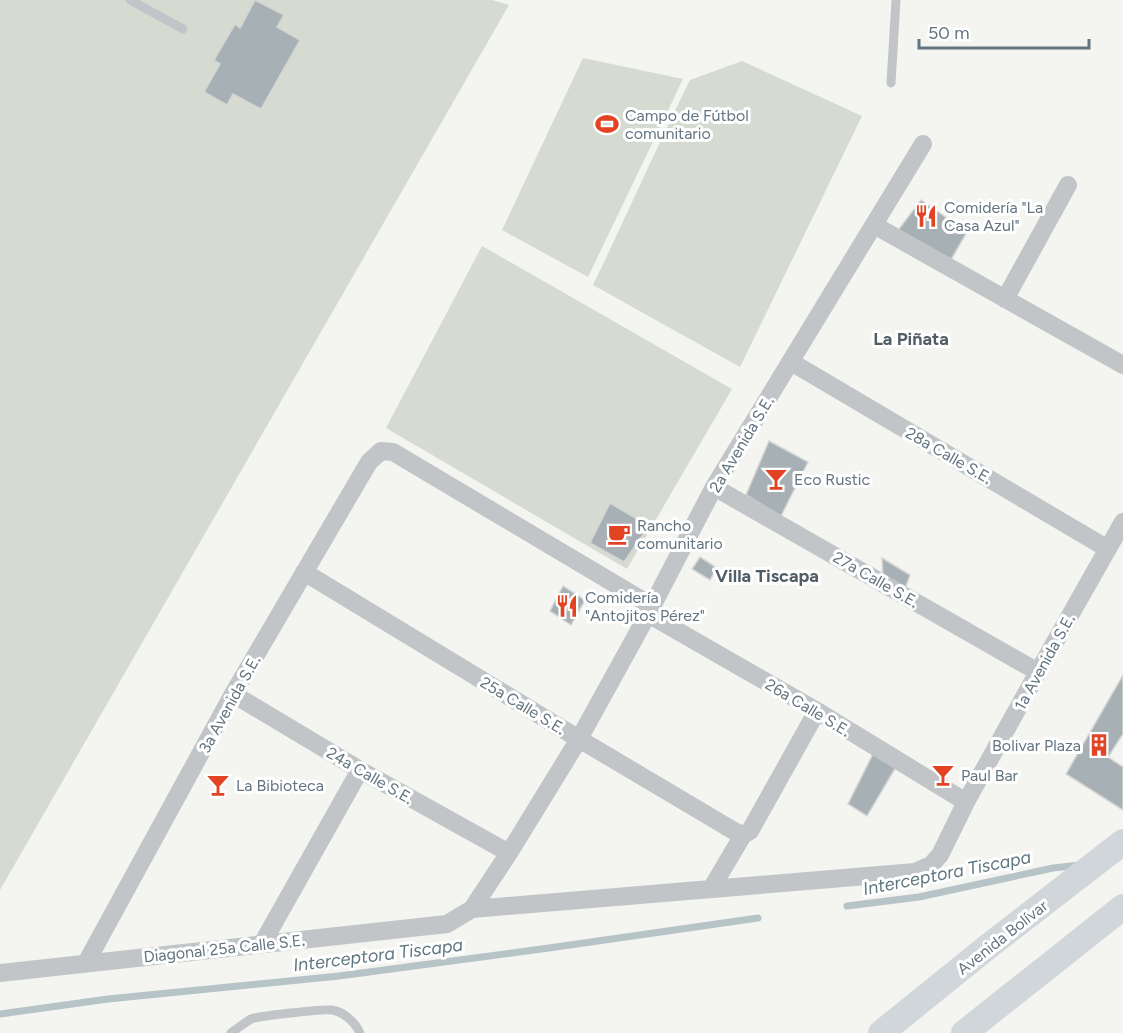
<svg xmlns="http://www.w3.org/2000/svg" width="1123" height="1033" viewBox="0 0 1123 1033" font-family="Figtree,sans-serif">
  <style>
    .green { fill: #d5dbd1 }
    .lines { fill: none; stroke-linecap: round; stroke-linejoin: round }
    .stream { stroke: #b6c4c7; stroke-width: 7 }
    .building { fill: #a7b0b5; stroke: #d5d5d3; stroke-width: 1.5 }
    .service { stroke: #c1c5c8; stroke-width: 9 }
    .minor { stroke: #c1c5c8; stroke-width: 18 }
    .secondary { stroke: #d1d6da; stroke-width: 26 }
    .labels { text-anchor: middle; stroke-width: 6; stroke-linejoin: round; paint-order: stroke }
    .poi-label { font-size: 16px; fill: #637581; stroke: #fff; text-anchor: start }
    .street-label { font-size: 16px; fill: #637581; stroke: #fff }
    .neighbourhood-label { font-size: 18px; font-weight: bold; fill: #515e66; stroke: #fff }
    .water-label { font-size: 18px; font-style: italic; fill: #5f777f; stroke: #fff }
  </style>
  <rect width="100%" height="100%" fill="#f4f4f0"/>
  <path class="green" d="M 0,0 L 492,0 L 509,5 L 0,890 Z
    M 583,58 L 683,79 L 588,277 L 502,230 Z
    M 742,61 L 862,116 L 740,367 L 593,285 C 626,217 656,148 690,80 Z
    M 482,246 L 732,389 L 627,569 L 386,428 Z"/>
  <g class="lines">
    <path class="stream" d="M 847,906 L 919,897 L 1053,868 L 1080,865
      M 0,1014 L 108,999 L 339,976 L 549,948 L 758,918"/>
  </g>
  <path class="building" d="M 255,0 L 284,15 L 277,27 L 300,40 L 261,109 L 233,94 L 227,105 L 204,92 L 220,64 L 214,60 L 235,24 L 240,28 Z
    M 921,200 L 967,232 L 949,263 L 896,233 Z
    M 769,441 L 808,462 L 781,516 L 746,495 Z
    M 610,503 L 649,526 L 624,562 L 590,543 Z
    M 700,557 L 717,568 L 710,580 L 692,569 Z
    M 882,558 L 910,575 L 905,589 L 883,576 Z
    M 563,586 L 585,600 L 571,625 L 550,611 Z
    M 1123,675 L 1123,734 L 1108,757 L 1123,767 L 1123,810 L 1066,774 Z
    M 873,754 L 896,767 L 867,816 L 848,804 Z"/>
  <g class="lines">
    <path class="service" d="M 130,0 L 183,29
      M 891,83 L 896,0
      M 231,1033 C 237,1029 244,1023 251,1019 C 258,1016 322,1009 332,1010 C 344,1012 355,1022 360,1033"/>
    <path class="minor" d="M 874,225 L 1123,365
      M 1005,299 L 1068,185
      M 791,362 L 1108,549
      M 714,487 L 1038,672
      M 304,572 L 579,739 L 734,831 L 743,835
      M 648,614 L 817,711 L 966,802
      M 233,694 L 360,770 L 509,853
      M 711,889 L 743,835 L 750,831 L 817,711
      M 472,909 L 915,872 L 931,865 L 940,855 L 966,802 L 1038,672 L 1123,522
      M 262,944 L 360,770
      M 86,963 L 233,694 L 369,462 L 381,451 L 393,452 L 652,606
      M 0,973 L 447,924 L 472,909 L 509,853 L 579,739 L 648,614 L 714,487 L 923,144"/>
    <path class="secondary" d="M 881,1033 L 990,945 L 1123,842
      M 964,1033 L 1123,907"/>
  </g>
  <defs>
    <g id="stadium-bare" transform="scale(1.8)"><path d="M0-5a6.5 5 0 1 0 0 10a6.5 5 0 1 0 0-10ZM-3.5-1.8h7v3.6h-7Z" fill="#e24322" stroke="#fff" stroke-width="2.5" paint-order="stroke"/></g>
    <g id="restaurant-bare" transform="scale(1.8)"><path d="M-5-6h1v4h1v-4h1v4h1v-4h1v5L-1.5 .5V6h-2V.5L-5-1ZM5-6V6H3V1.5H1.5Q1.5-4 5-6Z" fill="#e24322" stroke="#fff" stroke-width="2.5" paint-order="stroke"/></g>
    <g id="bar-bare" transform="scale(1.8)"><path d="M-6-5H6L.8 .8V4.5H3.5V6h-7V4.5H-.8V.8Z" fill="#e24322" stroke="#fff" stroke-width="2.5" paint-order="stroke"/></g>
    <g id="cafe-bare" transform="scale(1.8)"><path d="M-5.5-4.5H6V0H3Q3 3.5 0 3.5H-2.5Q-5.5 3.5-5.5 0ZM3-3.2v2h1.7v-2ZM-6 4.5H4V6H-6Z" fill="#e24322" stroke="#fff" stroke-width="2.5" paint-order="stroke"/></g>
    <g id="building-bare" transform="scale(1.8)"><path d="M-4-6H4V6H1V3H-1V6H-4ZM-2.5-4.3h1.7v1.8h-1.7ZM.8-4.3h1.7v1.8H.8ZM-2.5-1h1.7V.8h-1.7ZM.8-1h1.7V.8H.8Z" fill="#e24322" stroke="#fff" stroke-width="2.5" paint-order="stroke"/></g>
  </defs>
  <g fill-rule="evenodd">
    <use href="#stadium-bare" x="607" y="124"/>
    <use href="#restaurant-bare" x="926" y="216"/>
    <use href="#bar-bare" x="776" y="479"/>
    <use href="#cafe-bare" x="619" y="534"/>
    <use href="#restaurant-bare" x="567" y="606"/>
    <use href="#building-bare" x="1099" y="745"/>
    <use href="#bar-bare" x="943" y="775"/>
    <use href="#bar-bare" x="218" y="785"/>
  </g>
  <g class="labels">
    <g class="poi-label">
      <text x="625" y="121">Campo de Fútbol<tspan x="625" dy="18">comunitario</tspan></text>
      <text x="944" y="213">Comidería "La<tspan x="944" dy="18">Casa Azul"</tspan></text>
      <text x="794" y="485">Eco Rustic</text>
      <text x="637" y="531">Rancho<tspan x="637" dy="18">comunitario</tspan></text>
      <text x="585" y="603">Comidería<tspan x="585" dy="18">"Antojitos Pérez"</tspan></text>
      <text x="1081" y="751" text-anchor="end">Bolivar Plaza</text>
      <text x="961" y="781">Paul Bar</text>
      <text x="236" y="791">La Bibioteca</text>
    </g>
    <g class="street-label">
      <text transform="translate(741 444) rotate(-59)" y="6">2a Avenida S.E.</text>
      <text transform="translate(949 455) rotate(30)" y="6">28a Calle S.E.</text>
      <text transform="translate(876 579) rotate(30)" y="6">27a Calle S.E.</text>
      <text transform="translate(1044 662) rotate(-61)" y="6">1a Avenida S.E.</text>
      <text transform="translate(229 704) rotate(-61)" y="6">3a Avenida S.E.</text>
      <text transform="translate(523 705) rotate(31)" y="6">25a Calle S.E.</text>
      <text transform="translate(808 707) rotate(31)" y="6">26a Calle S.E.</text>
      <text transform="translate(370 775) rotate(30)" y="6">24a Calle S.E.</text>
      <text transform="translate(1002 937) rotate(-38)" y="6">Avenida Bolívar</text>
      <text transform="translate(224 948) rotate(-6)" y="6">Diagonal 25a Calle S.E.</text>
    </g>
    <g class="neighbourhood-label">
      <text x="911" y="345">La Piñata</text>
      <text x="767" y="582">Villa Tiscapa</text>
    </g>
    <g class="water-label">
      <text transform="translate(947 873) rotate(-11)" y="6">Interceptora Tiscapa</text>
      <text transform="translate(378 955) rotate(-7)" y="6">Interceptora Tiscapa</text>
    </g>
  </g>
  <path d="M919 39v9h170v-9" fill="none" stroke="#637581" stroke-width="3"/>
  <text x="928" y="39" font-size="18" fill="#637581" stroke="#ffffff" stroke-width="4.5" paint-order="stroke">50 m</text>
</svg>
